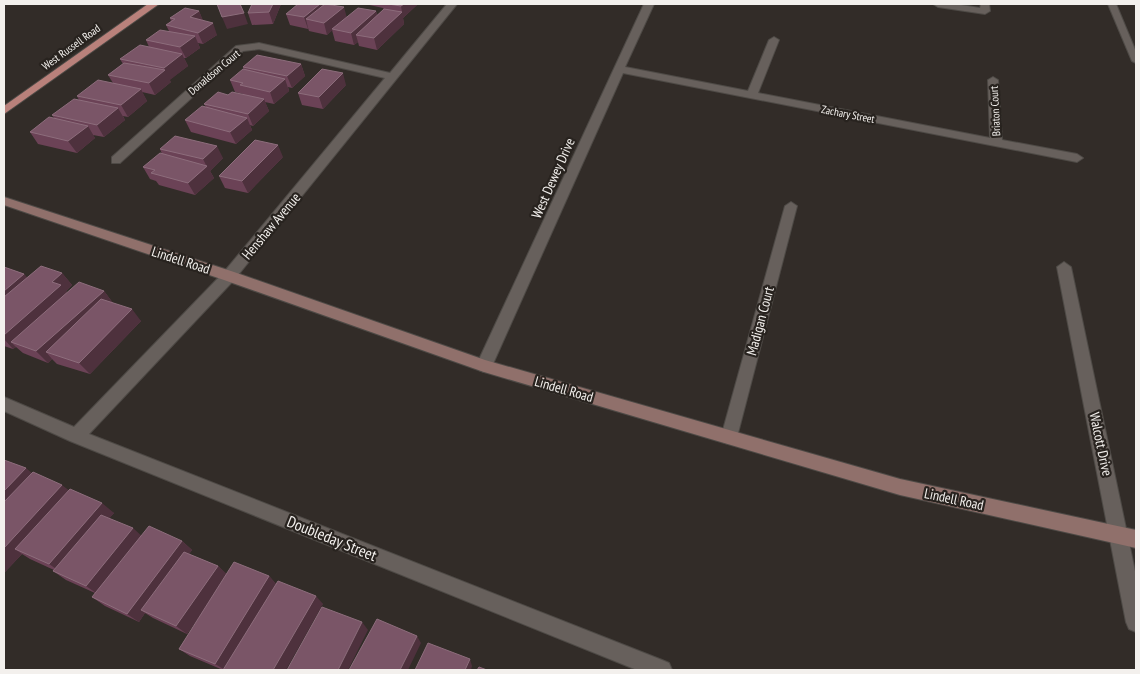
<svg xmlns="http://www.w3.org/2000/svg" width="1140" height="674" viewBox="0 0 1140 674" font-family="'PT Sans Narrow',sans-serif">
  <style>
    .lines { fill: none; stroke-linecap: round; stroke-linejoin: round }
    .lane-casing { stroke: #4e4a46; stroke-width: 2 }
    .street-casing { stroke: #4e4a46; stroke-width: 2 }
    .secondary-casing { stroke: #4e4a46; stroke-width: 2 }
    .primary-casing { stroke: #4e4a46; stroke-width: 2 }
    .lane { fill: #67605c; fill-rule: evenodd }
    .street { fill: #67605c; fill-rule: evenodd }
    .secondary { fill: #90706b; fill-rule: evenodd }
    .primary { fill: #b9817b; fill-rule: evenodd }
    .wall { fill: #6b4256 }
    .shaded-wall { fill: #4e313d }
    .building { fill: #7a5567; stroke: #8d6d7c }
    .labels { text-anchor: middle; stroke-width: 4.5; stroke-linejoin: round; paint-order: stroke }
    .far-street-label { font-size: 11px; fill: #f3f0ed; stroke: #28231f }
    .street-label { font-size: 14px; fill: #f3f0ed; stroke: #28231f }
    .near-street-label { font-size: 16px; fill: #f3f0ed; stroke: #28231f }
  </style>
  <rect width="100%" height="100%" fill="#322c28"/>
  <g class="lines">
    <g class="lane-casing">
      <path id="lane" d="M 1108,4 L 1116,4 L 1136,52 L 1136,63 L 1132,61 Z"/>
    </g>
    <g class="street-casing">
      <path id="street" d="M 447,4 L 457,4 L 234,280 L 89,434 L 662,660 L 669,663 L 672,670 L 637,670 L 70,441 L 4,411 L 4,397 L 74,427 L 224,272 L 385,78 L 259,49 L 243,51 L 120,163 L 112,163 L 112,157 L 236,46 L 259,43 L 390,73 Z
        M 644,4 L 654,4 L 625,67 L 748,91 L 769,40 L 774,37 L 779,40 L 758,93 L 990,138 L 988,80 L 993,77 L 998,80 L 1002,140 L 1077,154 L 1083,158 L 1077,162 L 623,73 L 492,366 L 489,370 L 484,372 L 479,370 L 476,366 Z
        M 933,4 L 955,4 L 980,8 L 981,4 L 989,4 L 990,11 L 985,14 L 938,7 Z
        M 791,202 L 797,206 L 737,437 L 735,442 L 729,444 L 723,442 L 721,437 L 785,206 Z
        M 1064,262 L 1071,267 L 1136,576 L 1136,632 L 1129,629 L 1126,622 L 1057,267 Z"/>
    </g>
    <g class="secondary-casing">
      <path id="secondary" d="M 4,197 L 234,272 L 485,360 L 900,479 L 1136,530 L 1136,548 L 900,495 L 484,372 L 224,280 L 4,205 Z"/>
    </g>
    <g class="primary-casing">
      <path id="primary" d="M 148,4 L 159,4 L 4,114 L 4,106 Z"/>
    </g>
    <use href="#lane" class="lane"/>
    <use href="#street" class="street"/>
    <use href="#secondary" class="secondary"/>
    <use href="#primary" class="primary"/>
  </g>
  <path class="wall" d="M 281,4 L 273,24 L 252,25 L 248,13 Z
    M 324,4 L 324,5 L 346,17 L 376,11 L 377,15 L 384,10 L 383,8 L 365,4 L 418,4 L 403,18 L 404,24 L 377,50 L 359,46 L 358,42 L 354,45 L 335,41 L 332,30 L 327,35 L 309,31 L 308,28 L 308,29 L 290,25 L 286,14 Z
    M 199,11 L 203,21 L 217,35 L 203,44 L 198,43 L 200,48 L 186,58 L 184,58 L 188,66 L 169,80 L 171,82 L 155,95 L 142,92 L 147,101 L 128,117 L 123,116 L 125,120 L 104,137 L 93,135 L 95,138 L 77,153 L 38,144 L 30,132 L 54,118 L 52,115 L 79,100 L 77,96 L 113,83 L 108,75 L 123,64 L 120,59 L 149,47 L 146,40 L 169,31 L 166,25 L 171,21 L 170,18 Z
    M 301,64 L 305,76 L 292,88 L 288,87 L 289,91 L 274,104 L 265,102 L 269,111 L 253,126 L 250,125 L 252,130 L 236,144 L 191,132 L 185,120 L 206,107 L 204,104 L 244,94 L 243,94 L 235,92 L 230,80 L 244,70 L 243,67 Z
    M 346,85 L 323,109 L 302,105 L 298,93 Z
    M 160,149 L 223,158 L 210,171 L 214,178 L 195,195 L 159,185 L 156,181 L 150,179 L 143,167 L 162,154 Z
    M 283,157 L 248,193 L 225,188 L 219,176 Z
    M 4,267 L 24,274 L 27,278 L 62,273 L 72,285 L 66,291 L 67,293 L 104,291 L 113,303 L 141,321 L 90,374 L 57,364 L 52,359 L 48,363 L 23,353 L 16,347 L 13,349 L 4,346 Z
    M 4,460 L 114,513 L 109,518 L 141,536 L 182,541 L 192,550 L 189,554 L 218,566 L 226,574 L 269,576 L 276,584 L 323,604 L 223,670 L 190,656 L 179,649 L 209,602 L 187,634 L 153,618 L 145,613 L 139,622 L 105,606 L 92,597 L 95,593 L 66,580 L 53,571 L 54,570 L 30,559 L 22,554 L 5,572 L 4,571 Z"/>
  <path class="shaded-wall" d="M 273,4 L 281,4 L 273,24 L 269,12 Z
    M 320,4 L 324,4 L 326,13 L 306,19 L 308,28 L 308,29 L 304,17 Z
    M 404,4 L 418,4 L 403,18 L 401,6 Z
    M 344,7 L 347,18 L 327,35 L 324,23 Z
    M 199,11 L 204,23 L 190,17 Z
    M 376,11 L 379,23 L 356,35 L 358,42 L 354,45 L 351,33 Z
    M 402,12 L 404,24 L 377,50 L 374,38 Z
    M 244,13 L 248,24 L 227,29 L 222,17 Z
    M 213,23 L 217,35 L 203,44 L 198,33 Z
    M 195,36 L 200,48 L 186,58 L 180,47 Z
    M 182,54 L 188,66 L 170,80 L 164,68 Z
    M 301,64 L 305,76 L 292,88 L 287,76 Z
    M 165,70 L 171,82 L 155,95 L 149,83 Z
    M 343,73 L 346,85 L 323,109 L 319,97 Z
    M 285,79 L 289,91 L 274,104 L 270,92 Z
    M 141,89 L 147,101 L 128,117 L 121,105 Z
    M 264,99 L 269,111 L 253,126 L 248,114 Z
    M 118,108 L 125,120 L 104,137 L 97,125 Z
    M 247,118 L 252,130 L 236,144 L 230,132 Z
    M 88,126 L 95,138 L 77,153 L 68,141 Z
    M 278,145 L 283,157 L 248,193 L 242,181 Z
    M 217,146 L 223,158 L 210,171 L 214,178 L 195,195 L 188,183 L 207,167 L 203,159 Z
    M 62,273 L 72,285 L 66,291 L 71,297 L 11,342 L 16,347 L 13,349 L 4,339 L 4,335 L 52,282 Z
    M 24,274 L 35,286 L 4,312 L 4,291 Z
    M 104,291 L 113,303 L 46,352 L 52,359 L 48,363 L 36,351 Z
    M 132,309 L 141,321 L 90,374 L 79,363 Z
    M 26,468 L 39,479 L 4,516 L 4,491 Z
    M 62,485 L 75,495 L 15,549 L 22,554 L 5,572 L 4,571 L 4,548 Z
    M 102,503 L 114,513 L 62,573 L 49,564 Z
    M 133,528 L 144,538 L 99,595 L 86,586 Z
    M 182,541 L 192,550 L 146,612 L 141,610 L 145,613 L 139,622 L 127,614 Z
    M 218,566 L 228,575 L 187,634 L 176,626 Z
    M 269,576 L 277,585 L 225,670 L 215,664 Z
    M 316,596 L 323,604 L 286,670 L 273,670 Z
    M 362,622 L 368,630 L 348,670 L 338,670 Z
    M 417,636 L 421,643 L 408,670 L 400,670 Z
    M 470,659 L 472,666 L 471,670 L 465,670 Z"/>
  <path class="building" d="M 217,4 L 240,4 L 244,13 L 222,17 Z
    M 252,4 L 273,4 L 269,12 L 248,13 Z
    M 298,4 L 320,4 L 304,17 L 286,14 Z
    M 325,4 L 344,7 L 324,23 L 306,19 Z
    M 388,4 L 404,4 L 401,6 Z
    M 185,8 L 199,11 L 190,17 L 213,23 L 198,33 L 166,25 L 175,19 L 170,18 Z
    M 358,8 L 376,11 L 351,33 L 332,29 Z
    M 384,9 L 402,12 L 374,38 L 356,35 Z
    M 160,30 L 195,36 L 180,47 L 146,40 Z
    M 140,45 L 182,54 L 164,68 L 120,59 Z
    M 257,55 L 301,64 L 287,76 L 243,67 Z
    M 124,63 L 165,70 L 149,83 L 108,75 Z
    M 243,69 L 285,79 L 270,92 L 240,85 L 243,83 L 230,80 Z
    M 322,69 L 343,73 L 319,97 L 298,93 Z
    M 98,80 L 141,89 L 121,105 L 77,96 Z
    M 218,92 L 228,95 L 232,92 L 264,99 L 248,114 L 204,104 Z
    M 74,99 L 118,108 L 97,125 L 52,115 Z
    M 202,106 L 247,118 L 230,132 L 185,120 Z
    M 49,117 L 88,126 L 68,141 L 30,132 Z
    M 175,136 L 217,146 L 203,159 L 160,149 Z
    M 255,140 L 278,145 L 242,181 L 219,176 Z
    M 160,153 L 207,166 L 188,183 L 151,173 L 155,170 L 143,167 Z
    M 41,266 L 62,273 L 52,282 L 61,285 L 4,335 L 4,297 Z
    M 4,267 L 24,274 L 4,291 Z
    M 79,282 L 104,291 L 36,351 L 11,342 Z
    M 101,299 L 132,309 L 79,363 L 46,352 Z
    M 4,460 L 26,468 L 4,491 Z
    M 33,472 L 62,485 L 4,548 L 4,502 Z
    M 70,489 L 102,503 L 49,564 L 15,549 Z
    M 101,515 L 133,528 L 86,586 L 53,571 Z
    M 149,526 L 182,541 L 127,614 L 92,597 Z
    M 184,552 L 218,566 L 176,626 L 141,610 Z
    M 234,562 L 269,576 L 215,664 L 179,649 Z
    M 278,581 L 316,596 L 273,670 L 223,670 Z
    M 322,607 L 362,622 L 338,670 L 287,670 Z
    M 377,619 L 417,636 L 400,670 L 349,670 Z
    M 428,643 L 470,659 L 465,670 L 415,670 Z
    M 479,667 L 487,670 L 477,670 Z"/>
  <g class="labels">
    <g class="far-street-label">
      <text transform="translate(71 47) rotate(-36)" y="4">West Russell Road</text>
      <text transform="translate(214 72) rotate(-40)" y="4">Donaldson Court</text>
      <text transform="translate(995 111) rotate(-93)" y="4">Briaton Court</text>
      <text transform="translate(848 114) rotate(11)" y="4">Zachary Street</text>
    </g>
    <g class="street-label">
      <text transform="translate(553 178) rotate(-66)" y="5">West Dewey Drive</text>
      <text transform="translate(271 226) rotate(-50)" y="5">Henshaw Avenue</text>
      <text transform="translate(181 260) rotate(18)" y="5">Lindell Road</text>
      <text transform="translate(760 321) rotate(-75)" y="5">Madigan Court</text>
      <text transform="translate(564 389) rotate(16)" y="5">Lindell Road</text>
      <text transform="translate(1101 444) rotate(78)" y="5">Walcott Drive</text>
      <text transform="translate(954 499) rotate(12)" y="5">Lindell Road</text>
    </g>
    <g class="near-street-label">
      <text transform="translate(332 538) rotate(22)" y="6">Doubleday Street</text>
    </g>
  </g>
  <rect width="1140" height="674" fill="none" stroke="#f3f0ed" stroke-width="10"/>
</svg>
